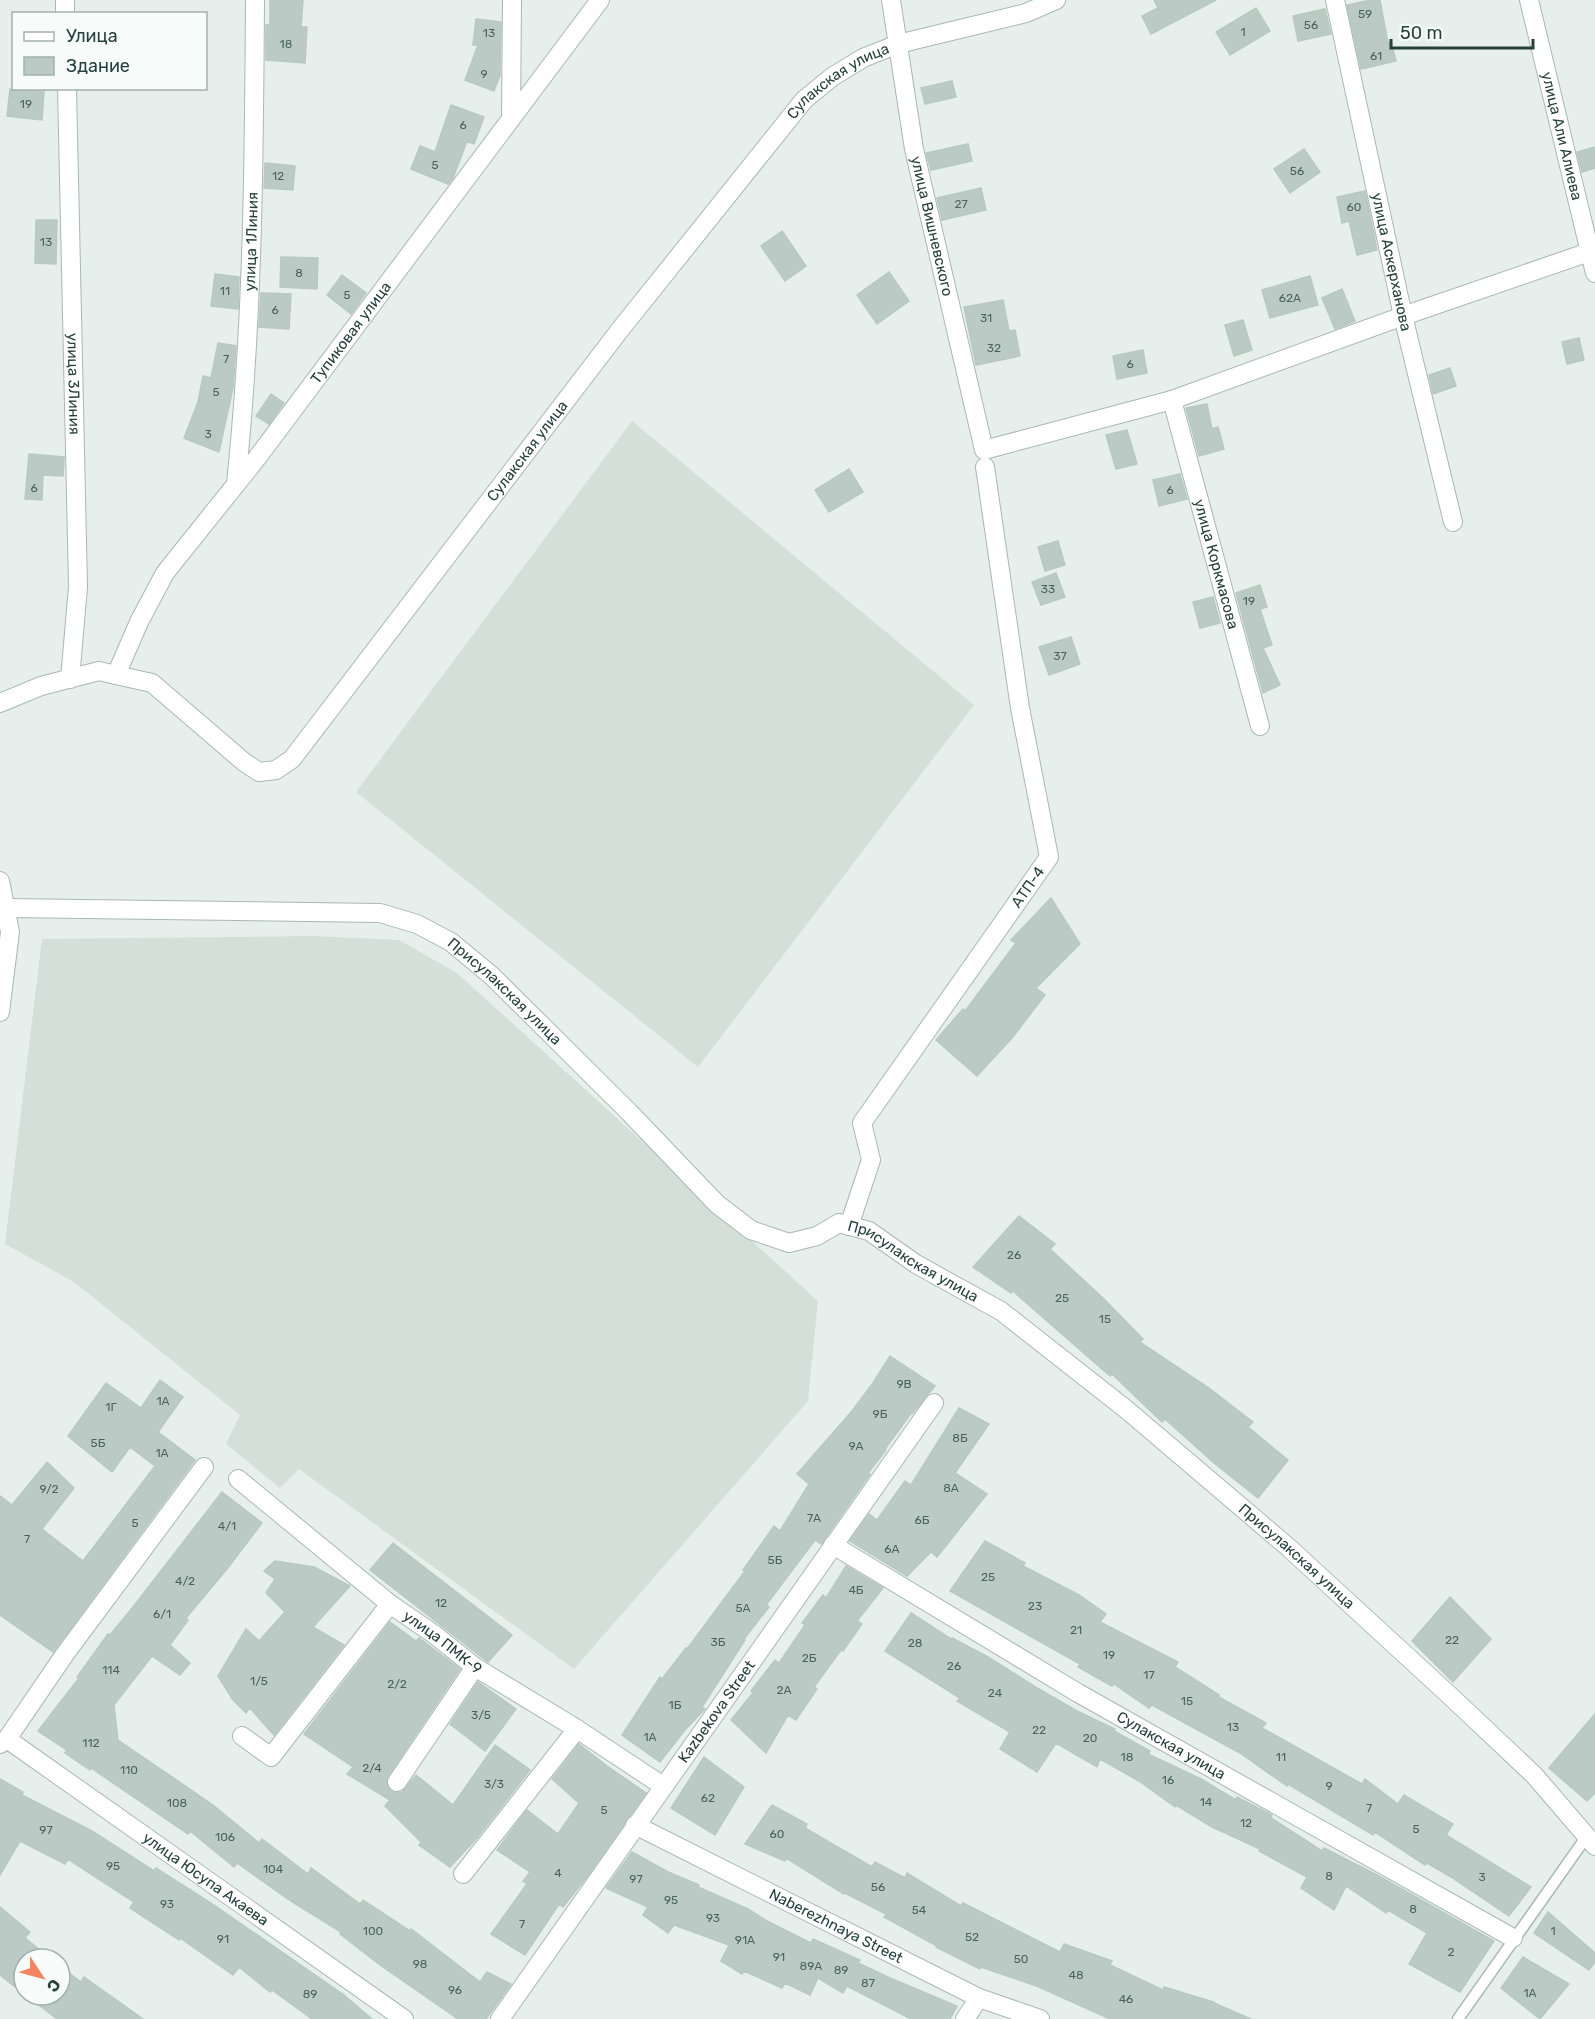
<svg xmlns="http://www.w3.org/2000/svg" width="1595" height="2019" viewBox="0 0 1595 2019" font-family="Rubik,sans-serif">
  <style>
    .built { fill: #d4dfda }
    .building { fill: #bbcac4; stroke: #b8c9c2; stroke-width: 1.5 }
    .lines { fill: none; stroke-linecap: round; stroke-linejoin: round }
    .service-casing { stroke: #a8b8b2; stroke-width: 13 }
    .minor-casing { stroke: #a8b8b2; stroke-width: 20 }
    .service { stroke: #fff; stroke-width: 10 }
    .minor { stroke: #fff; stroke-width: 18 }
    .labels { text-anchor: middle; stroke-width: 5; stroke-linejoin: round; paint-order: stroke }
    .number-label { font-size: 12px; fill: #4a645c }
    .street-label { font-size: 15px; fill: #24423a; stroke: #f7fbf9 }
  </style>
  <rect width="100%" height="100%" fill="#e6efeb"/>
  <path class="built" d="M 632,421 L 974,705 L 698,1067 L 356,792 Z
    M 314,936 L 399,940 L 457,973 L 818,1301 L 808,1401 L 574,1669 L 299,1469 L 280,1488 L 226,1444 L 240,1415 L 74,1282 L 5,1244 L 42,939 Z"/>
  <path class="building" d="M 270,0 L 303,0 L 301,27 L 307,27 L 305,63 L 266,60 L 266,25 L 270,25 Z
    M 1154,0 L 1216,0 L 1151,34 L 1142,16 L 1158,8 Z
    M 1371,0 L 1380,0 L 1388,43 L 1391,42 L 1396,61 L 1361,69 L 1347,5 Z
    M 1256,8 L 1270,31 L 1230,55 L 1216,32 Z
    M 1325,9 L 1331,34 L 1298,41 L 1293,16 Z
    M 476,19 L 501,22 L 500,75 L 494,91 L 465,80 L 478,45 L 473,45 Z
    M 952,81 L 956,97 L 925,104 L 921,88 Z
    M 10,89 L 44,92 L 42,120 L 7,116 Z
    M 451,105 L 484,117 L 474,144 L 467,141 L 453,178 L 448,184 L 411,169 L 420,146 L 435,152 Z
    M 968,144 L 972,161 L 931,170 L 926,153 Z
    M 1595,147 L 1595,168 L 1582,172 L 1577,152 Z
    M 1304,149 L 1320,172 L 1290,193 L 1274,169 Z
    M 265,163 L 295,166 L 293,190 L 264,188 Z
    M 981,188 L 986,210 L 942,220 L 937,198 Z
    M 1365,191 L 1377,250 L 1357,255 L 1349,221 L 1342,223 L 1337,197 Z
    M 36,220 L 57,220 L 56,264 L 35,263 Z
    M 782,231 L 806,266 L 785,281 L 761,246 Z
    M 281,257 L 318,258 L 317,289 L 280,287 Z
    M 889,272 L 909,301 L 877,324 L 857,295 Z
    M 215,274 L 239,277 L 238,309 L 211,306 Z
    M 342,275 L 366,293 L 351,314 L 327,295 Z
    M 1310,276 L 1318,305 L 1270,318 L 1262,290 Z
    M 1342,289 L 1355,321 L 1335,329 L 1322,298 Z
    M 261,293 L 291,294 L 289,329 L 259,327 Z
    M 1003,300 L 1009,331 L 1015,330 L 1020,356 L 976,365 L 964,307 Z
    M 1243,320 L 1252,350 L 1234,356 L 1225,325 Z
    M 1579,338 L 1584,360 L 1567,364 L 1562,342 Z
    M 218,343 L 236,346 L 233,388 L 219,452 L 184,438 L 198,402 L 203,376 L 211,378 Z
    M 1143,350 L 1147,373 L 1117,379 L 1113,356 Z
    M 1450,368 L 1456,386 L 1433,394 L 1429,375 Z
    M 271,394 L 284,403 L 269,424 L 256,416 Z
    M 1207,404 L 1212,429 L 1218,427 L 1224,449 L 1199,456 L 1186,408 Z
    M 1127,430 L 1137,464 L 1116,469 L 1106,435 Z
    M 29,454 L 64,457 L 63,476 L 43,475 L 42,500 L 25,499 Z
    M 849,469 L 863,492 L 829,512 L 815,490 Z
    M 1180,474 L 1187,499 L 1159,506 L 1153,480 Z
    M 1058,541 L 1065,565 L 1045,571 L 1038,547 Z
    M 1056,573 L 1065,597 L 1041,605 L 1032,582 Z
    M 1260,585 L 1267,607 L 1260,609 L 1272,645 L 1263,648 L 1280,685 L 1263,693 L 1236,593 Z
    M 1213,597 L 1220,623 L 1200,628 L 1193,602 Z
    M 1071,637 L 1080,664 L 1049,675 L 1039,647 Z
    M 1051,898 L 1080,944 L 1036,988 L 1045,995 L 1012,1038 L 977,1076 L 936,1040 L 963,1009 L 965,1011 L 1016,943 L 1011,940 Z
    M 1019,1216 L 1055,1244 L 1050,1249 L 1105,1300 L 1143,1339 L 1140,1342 L 1209,1388 L 1253,1422 L 1248,1427 L 1288,1460 L 1258,1498 L 1214,1463 L 1165,1419 L 1162,1422 L 1112,1374 L 1110,1376 L 1013,1291 L 1011,1293 L 973,1267 Z
    M 890,1356 L 935,1386 L 913,1413 L 912,1412 L 885,1449 L 886,1450 L 868,1473 L 870,1474 L 821,1544 L 815,1540 L 766,1605 L 769,1607 L 744,1639 L 745,1640 L 702,1707 L 705,1709 L 685,1730 L 660,1762 L 622,1735 L 660,1677 L 662,1679 L 686,1648 L 687,1649 L 745,1571 L 743,1570 L 774,1526 L 780,1531 L 809,1484 L 797,1474 L 852,1411 L 873,1383 Z
    M 160,1380 L 183,1397 L 158,1432 L 195,1460 L 53,1652 L 0,1615 L 0,1496 L 12,1505 L 47,1462 L 74,1488 L 42,1529 L 83,1561 L 155,1466 L 130,1447 L 112,1472 L 68,1436 L 106,1383 L 141,1408 Z
    M 959,1408 L 989,1424 L 955,1473 L 987,1494 L 937,1557 L 931,1552 L 907,1576 L 850,1541 L 869,1514 L 877,1520 L 905,1481 L 911,1485 Z
    M 222,1492 L 262,1523 L 227,1569 L 186,1618 L 188,1620 L 170,1645 L 190,1663 L 180,1675 L 152,1656 L 114,1705 L 118,1740 L 213,1805 L 259,1843 L 262,1839 L 308,1874 L 311,1868 L 360,1904 L 363,1900 L 410,1931 L 411,1929 L 480,1982 L 487,1972 L 511,1984 L 486,2019 L 458,2019 L 380,1965 L 340,1934 L 341,1932 L 291,1901 L 237,1863 L 234,1867 L 190,1831 L 188,1834 L 91,1768 L 90,1770 L 65,1753 L 67,1750 L 38,1731 L 79,1678 L 77,1677 L 108,1634 L 110,1635 L 133,1607 Z
    M 985,1541 L 1025,1563 L 1023,1566 L 1079,1595 L 1106,1614 L 1100,1622 L 1178,1662 L 1175,1667 L 1219,1695 L 1217,1696 L 1266,1723 L 1262,1728 L 1362,1784 L 1365,1779 L 1398,1804 L 1404,1795 L 1453,1824 L 1446,1835 L 1531,1887 L 1509,1916 L 1451,1877 L 1427,1863 L 1425,1865 L 1375,1832 L 1373,1835 L 1288,1784 L 1287,1786 L 1240,1753 L 1152,1705 L 1149,1708 L 1114,1684 L 1112,1686 L 1078,1667 L 1080,1664 L 950,1591 Z
    M 393,1543 L 512,1635 L 488,1662 L 370,1570 Z
    M 275,1561 L 314,1567 L 350,1586 L 313,1627 L 344,1645 L 274,1735 L 250,1708 L 246,1713 L 233,1700 L 218,1676 L 246,1629 L 259,1641 L 285,1612 L 266,1593 L 275,1579 L 264,1571 Z
    M 846,1566 L 883,1588 L 857,1621 L 862,1624 L 843,1651 L 841,1650 L 814,1687 L 817,1689 L 796,1720 L 788,1715 L 766,1753 L 731,1720 L 753,1693 L 751,1691 L 775,1660 L 779,1663 L 805,1625 L 802,1623 L 823,1595 L 826,1598 Z
    M 1450,1597 L 1491,1639 L 1453,1682 L 1412,1641 Z
    M 911,1613 L 951,1639 L 952,1638 L 988,1657 L 1037,1688 L 1077,1711 L 1115,1729 L 1114,1731 L 1150,1751 L 1148,1754 L 1201,1779 L 1236,1800 L 1237,1797 L 1272,1815 L 1271,1818 L 1322,1851 L 1324,1848 L 1377,1875 L 1494,1941 L 1460,1992 L 1409,1964 L 1427,1933 L 1388,1910 L 1386,1913 L 1346,1886 L 1334,1910 L 1301,1888 L 1307,1877 L 1259,1851 L 1260,1849 L 1212,1827 L 1176,1805 L 1175,1807 L 1139,1781 L 1100,1759 L 1097,1767 L 1056,1743 L 1037,1772 L 1000,1749 L 1010,1732 L 957,1701 L 960,1698 L 885,1651 Z
    M 390,1622 L 416,1641 L 419,1638 L 460,1669 L 388,1776 L 386,1782 L 390,1791 L 397,1793 L 402,1792 L 416,1775 L 453,1805 L 495,1745 L 530,1770 L 476,1839 L 450,1867 L 419,1845 L 421,1842 L 385,1806 L 390,1800 L 347,1774 L 353,1767 L 304,1734 Z
    M 478,1682 L 516,1709 L 485,1751 L 450,1724 Z
    M 1595,1714 L 1595,1793 L 1587,1801 L 1549,1768 Z
    M 579,1744 L 607,1766 L 646,1793 L 586,1878 L 563,1907 L 559,1904 L 525,1955 L 491,1934 L 527,1884 L 523,1881 L 530,1872 L 497,1850 L 527,1810 L 558,1834 L 579,1803 L 552,1779 Z
    M 704,1757 L 744,1787 L 715,1835 L 671,1808 Z
    M 0,1779 L 23,1792 L 22,1795 L 92,1831 L 154,1871 L 156,1868 L 211,1903 L 344,1995 L 372,2019 L 312,2019 L 272,1990 L 270,1992 L 239,1967 L 233,1975 L 180,1938 L 179,1940 L 130,1908 L 134,1902 L 68,1859 L 65,1864 L 20,1841 L 0,1875 Z
    M 772,1805 L 807,1824 L 805,1828 L 872,1867 L 875,1862 L 905,1878 L 907,1873 L 961,1906 L 963,1903 L 1060,1952 L 1064,1944 L 1112,1961 L 1110,1965 L 1163,1990 L 1164,1987 L 1214,2002 L 1214,2003 L 1251,2019 L 1110,2019 L 1039,1987 L 981,1967 L 980,1969 L 936,1947 L 937,1946 L 884,1917 L 886,1914 L 845,1893 L 844,1894 L 786,1858 L 785,1861 L 745,1844 Z
    M 632,1852 L 668,1872 L 699,1885 L 698,1887 L 748,1909 L 767,1921 L 811,1943 L 813,1939 L 860,1960 L 858,1963 L 890,1978 L 957,2006 L 950,2019 L 911,2019 L 847,1986 L 843,1993 L 818,1978 L 810,1995 L 785,1983 L 782,1988 L 744,1971 L 742,1974 L 721,1961 L 729,1945 L 674,1925 L 668,1933 L 643,1915 L 648,1907 L 606,1888 Z
    M 0,1907 L 30,1932 L 25,1938 L 51,1959 L 24,1959 L 24,1994 L 0,1975 Z
    M 1548,1912 L 1595,1953 L 1595,1962 L 1589,1970 L 1534,1933 Z
    M 1523,1957 L 1569,1984 L 1540,2019 L 1501,1988 Z
    M 60,1966 L 81,1982 L 84,1977 L 143,2019 L 57,2019 L 26,1995 L 60,1995 Z"/>
  <g class="lines">
    <g class="service-casing">
      <path id="service" d="M 1458,2019 L 1587,1836"/>
    </g>
    <g class="minor-casing">
      <g id="minor">
        <path d="M 65,0 L 65,14"/>
        <path id="s1" d="M 891,0 L 914,149 L 984,450 L 1172,400 L 1403,316 L 1595,250"/>
        <path id="s2" d="M 1335,0 L 1403,316 L 1453,522"/>
        <path id="s3" d="M 1529,0 L 1595,273"/>
        <path id="s4" d="M 67,88 L 78,587 L 70,679"/>
        <path d="M 511,119 L 512,0"/>
        <path id="s5" d="M 1172,400 L 1260,726"/>
        <path id="s6" d="M 236,483 C 253,322 254,161 255,0"/>
        <path id="s7" d="M 116,675 L 139,622 L 165,573 L 257,458 L 600,0"/>
        <path id="s8" d="M 0,703 L 41,686 L 99,671 L 116,675 L 152,683 L 244,762 L 259,772 L 276,770 L 292,759 L 619,331 L 804,100 L 832,77 L 863,58 L 898,44 L 1026,13 L 1056,0"/>
        <path d="M 0,881 L 10,932 L 0,1012"/>
        <path id="s9" d="M 5,908 L 380,913 L 417,924 L 451,942 L 492,976 L 629,1112 L 717,1204 L 751,1230 L 789,1243 L 817,1236 L 839,1223 L 869,1231 L 916,1264 L 1001,1311 L 1127,1410 L 1288,1547 L 1447,1693 L 1534,1775 L 1595,1846"/>
        <path id="s10" d="M 849,1226 L 871,1160 L 862,1123 L 1049,857 L 1020,708 L 985,467"/>
        <path id="s11" d="M 238,1479 L 390,1604 L 435,1635 L 475,1667 L 577,1729 L 663,1786"/>
        <path id="s12" d="M 833,1545 L 1078,1693 L 1513,1938"/>
        <path d="M 242,1736 L 271,1757 L 390,1604"/>
        <path id="s13" d="M 7,1739 L 404,2019"/>
        <path d="M 0,1744 L 7,1739 L 65,1654 L 204,1467"/>
        <path d="M 397,1782 L 475,1667"/>
        <path id="s14" d="M 635,1825 L 979,1998 L 1040,2019"/>
        <path d="M 463,1874 L 577,1729"/>
        <path id="s15" d="M 500,2019 L 934,1403"/>
        <path d="M 965,2019 L 979,1998"/>
      </g>
    </g>
    <use href="#service" class="service"/>
    <use href="#minor" class="minor"/>
  </g>
  <g class="labels">
    <g class="number-label">
      <text x="1365" y="18">59</text>
      <text x="1311" y="29">56</text>
      <text x="1243" y="36">1</text>
      <text x="489" y="37">13</text>
      <text x="286" y="48">18</text>
      <text x="1376" y="60">61</text>
      <text x="484" y="78">9</text>
      <text x="26" y="108">19</text>
      <text x="463" y="129">6</text>
      <text x="435" y="169">5</text>
      <text x="1297" y="175">56</text>
      <text x="278" y="180">12</text>
      <text x="961" y="208">27</text>
      <text x="1354" y="211">60</text>
      <text x="46" y="246">13</text>
      <text x="299" y="277">8</text>
      <text x="225" y="295">11</text>
      <text x="347" y="299">5</text>
      <text x="1290" y="302">62А</text>
      <text x="275" y="314">6</text>
      <text x="986" y="322">31</text>
      <text x="994" y="352">32</text>
      <text x="226" y="363">7</text>
      <text x="1130" y="368">6</text>
      <text x="216" y="396">5</text>
      <text x="208" y="438">3</text>
      <text x="34" y="492">6</text>
      <text x="1170" y="494">6</text>
      <text x="1048" y="593">33</text>
      <text x="1249" y="605">19</text>
      <text x="1060" y="660">37</text>
      <text x="1014" y="1259">26</text>
      <text x="1062" y="1302">25</text>
      <text x="1105" y="1323">15</text>
      <text x="904" y="1388">9В</text>
      <text x="163" y="1405">1А</text>
      <text x="111" y="1411">1Г</text>
      <text x="880" y="1418">9Б</text>
      <text x="960" y="1442">8Б</text>
      <text x="98" y="1447">5Б</text>
      <text x="856" y="1450">9А</text>
      <text x="162" y="1457">1А</text>
      <text x="951" y="1492">8А</text>
      <text x="49" y="1493">9/2</text>
      <text x="814" y="1522">7А</text>
      <text x="922" y="1524">6Б</text>
      <text x="135" y="1527">5</text>
      <text x="227" y="1530">4/1</text>
      <text x="27" y="1543">7</text>
      <text x="892" y="1553">6А</text>
      <text x="775" y="1564">5Б</text>
      <text x="988" y="1581">25</text>
      <text x="185" y="1585">4/2</text>
      <text x="856" y="1594">4Б</text>
      <text x="441" y="1607">12</text>
      <text x="1035" y="1610">23</text>
      <text x="743" y="1612">5А</text>
      <text x="162" y="1618">6/1</text>
      <text x="1076" y="1634">21</text>
      <text x="1452" y="1644">22</text>
      <text x="718" y="1646">3Б</text>
      <text x="915" y="1647">28</text>
      <text x="1109" y="1659">19</text>
      <text x="809" y="1662">2Б</text>
      <text x="954" y="1670">26</text>
      <text x="111" y="1674">114</text>
      <text x="1149" y="1679">17</text>
      <text x="259" y="1685">1/5</text>
      <text x="397" y="1688">2/2</text>
      <text x="784" y="1694">2А</text>
      <text x="995" y="1697">24</text>
      <text x="1187" y="1705">15</text>
      <text x="675" y="1709">1Б</text>
      <text x="481" y="1719">3/5</text>
      <text x="1233" y="1731">13</text>
      <text x="1039" y="1734">22</text>
      <text x="650" y="1741">1А</text>
      <text x="1090" y="1742">20</text>
      <text x="91" y="1747">112</text>
      <text x="1127" y="1761">18</text>
      <text x="1281" y="1761">11</text>
      <text x="372" y="1772">2/4</text>
      <text x="129" y="1774">110</text>
      <text x="1168" y="1784">16</text>
      <text x="494" y="1788">3/3</text>
      <text x="1329" y="1790">9</text>
      <text x="708" y="1802">62</text>
      <text x="1206" y="1806">14</text>
      <text x="177" y="1807">108</text>
      <text x="1369" y="1812">7</text>
      <text x="604" y="1814">5</text>
      <text x="1246" y="1827">12</text>
      <text x="1416" y="1833">5</text>
      <text x="46" y="1834">97</text>
      <text x="777" y="1838">60</text>
      <text x="225" y="1841">106</text>
      <text x="113" y="1870">95</text>
      <text x="273" y="1873">104</text>
      <text x="558" y="1877">4</text>
      <text x="1329" y="1880">8</text>
      <text x="1482" y="1881">3</text>
      <text x="636" y="1883">97</text>
      <text x="878" y="1891">56</text>
      <text x="671" y="1904">95</text>
      <text x="167" y="1908">93</text>
      <text x="1413" y="1913">8</text>
      <text x="919" y="1914">54</text>
      <text x="713" y="1922">93</text>
      <text x="522" y="1928">7</text>
      <text x="373" y="1935">100</text>
      <text x="1553" y="1935">1</text>
      <text x="972" y="1941">52</text>
      <text x="223" y="1943">91</text>
      <text x="745" y="1944">91А</text>
      <text x="1451" y="1956">2</text>
      <text x="779" y="1961">91</text>
      <text x="1021" y="1963">50</text>
      <text x="420" y="1968">98</text>
      <text x="811" y="1970">89А</text>
      <text x="841" y="1974">89</text>
      <text x="1076" y="1979">48</text>
      <text x="868" y="1987">87</text>
      <text x="455" y="1994">96</text>
      <text x="1530" y="1997">1А</text>
      <text x="310" y="1998">89</text>
      <text x="1126" y="2003">46</text>
    </g>
    <g class="street-label">
      <text dy="5" stroke="none"><textPath href="#s8" startOffset="1208">Сулакская улица</textPath></text>
      <text dy="5" stroke="none"><textPath href="#s3" startOffset="140">улица Али Алиева</textPath></text>
      <text dy="5" stroke="none"><textPath href="#s1" startOffset="230">улица Вишневского</textPath></text>
      <text dy="5" stroke="none"><textPath href="#s6" startOffset="242">улица 1Линия</textPath></text>
      <text dy="5" stroke="none"><textPath href="#s2" startOffset="268">улица Аскерханова</textPath></text>
      <text dy="5" stroke="none"><textPath href="#s7" startOffset="417">Тупиковая улица</textPath></text>
      <text dy="5" stroke="none"><textPath href="#s4" startOffset="296">улица 3Линия</textPath></text>
      <text dy="5" stroke="none"><textPath href="#s8" startOffset="722">Сулакская улица</textPath></text>
      <text dy="5" stroke="none"><textPath href="#s5" startOffset="170">улица Коркмасова</textPath></text>
      <text dy="5" stroke="none"><textPath href="#s10" startOffset="396">АТП-4</textPath></text>
      <text dy="5" stroke="none"><textPath href="#s9" startOffset="525">Присулакская улица</textPath></text>
      <text dy="5" stroke="none"><textPath href="#s9" startOffset="1047">Присулакская улица</textPath></text>
      <text dy="5" stroke="none"><textPath href="#s9" startOffset="1533">Присулакская улица</textPath></text>
      <text dy="5" stroke="none"><textPath href="#s11" startOffset="262">улица ПМК-9</textPath></text>
      <text dy="5" stroke="none"><textPath href="#s15" startOffset="376">Kazbekova Street</textPath></text>
      <text dy="5" stroke="none"><textPath href="#s12" startOffset="393">Сулакская улица</textPath></text>
      <text dy="5" stroke="none"><textPath href="#s13" startOffset="243">улица Юсупа Акаева</textPath></text>
      <text dy="5" stroke="none"><textPath href="#s14" startOffset="225">Naberezhnaya Street</textPath></text>
    </g>
  </g>
  <rect x="12" y="12" width="195" height="78" fill="#f7fbf9" stroke="#a3b1ad" stroke-width="1.5"/>
  <rect x="24" y="32" width="30" height="9" fill="#ffffff" stroke="#a3b1ad" stroke-width="1.5"/>
  <text x="66" y="42" font-size="18" fill="#24423a">Улица</text>
  <rect x="24" y="57" width="30" height="18" fill="#bbcac4" stroke="#a3b1ad" stroke-width="1.5"/>
  <text x="66" y="72" font-size="18" fill="#24423a">Здание</text>
  <g transform="translate(42 1977) rotate(126)"><circle r="28" fill="#f7fbf9" stroke="#a3b1ad" stroke-width="1.5"/>
  <path d="M0-4.5L10 22L0 15L-10 22Z" fill="#f4845f"/>
  <text y="-9" font-size="16" font-weight="bold" text-anchor="middle" fill="#24423a">С</text>
  </g>
  <path d="M1391 39v9h142v-9" fill="none" stroke="#24423a" stroke-width="3"/>
  <text x="1400" y="39" font-size="18" fill="#24423a" stroke="#f7fbf9" stroke-width="4.5" paint-order="stroke">50 m</text>
</svg>
